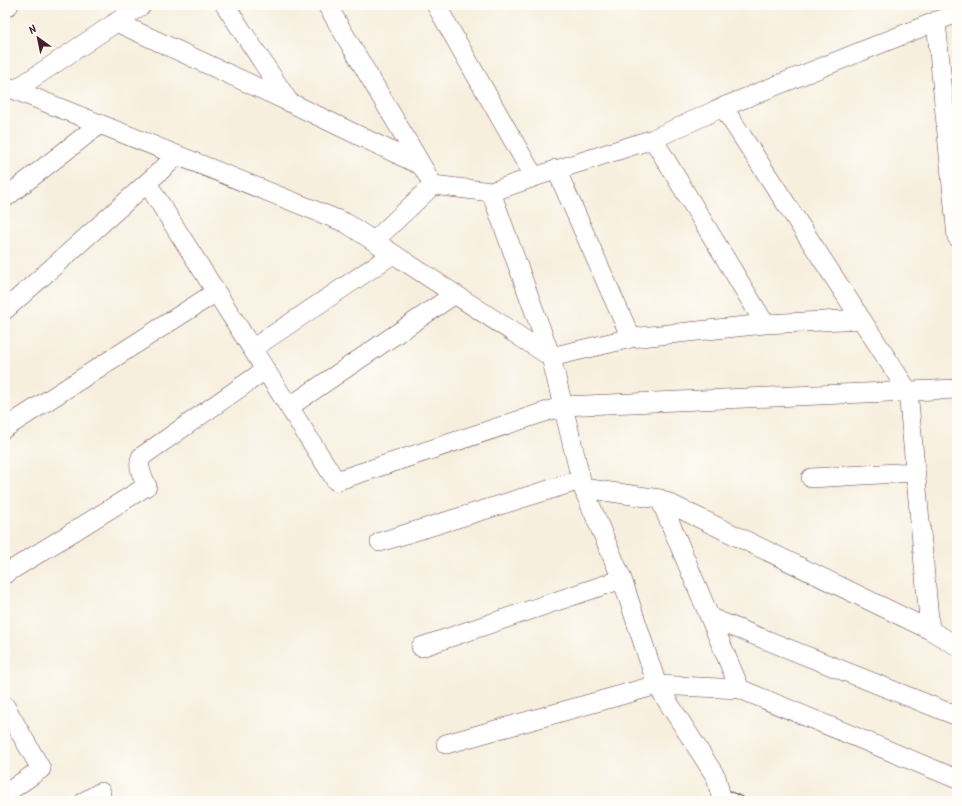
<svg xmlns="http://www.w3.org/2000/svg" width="962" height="806" viewBox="0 0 962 806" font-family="Kalam,sans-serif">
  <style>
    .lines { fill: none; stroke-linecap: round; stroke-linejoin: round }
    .service-casing { stroke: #643e46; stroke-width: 12 }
    .minor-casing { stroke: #643e46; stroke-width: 20 }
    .service { stroke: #fff; stroke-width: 10 }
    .minor { stroke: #fff; stroke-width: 19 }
  </style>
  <rect width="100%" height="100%" fill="#fdfcf7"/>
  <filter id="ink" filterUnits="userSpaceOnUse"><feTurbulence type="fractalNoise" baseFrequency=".025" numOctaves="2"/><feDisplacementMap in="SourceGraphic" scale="8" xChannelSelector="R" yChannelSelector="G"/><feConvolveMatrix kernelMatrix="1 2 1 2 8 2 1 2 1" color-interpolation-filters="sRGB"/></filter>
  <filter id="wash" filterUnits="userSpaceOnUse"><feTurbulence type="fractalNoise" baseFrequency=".012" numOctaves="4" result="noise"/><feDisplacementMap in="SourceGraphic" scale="16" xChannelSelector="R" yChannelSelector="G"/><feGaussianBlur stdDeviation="0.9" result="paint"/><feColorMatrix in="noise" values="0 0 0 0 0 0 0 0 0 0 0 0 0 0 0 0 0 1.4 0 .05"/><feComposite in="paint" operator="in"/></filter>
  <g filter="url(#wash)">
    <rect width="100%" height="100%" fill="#f7efde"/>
  </g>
  <g filter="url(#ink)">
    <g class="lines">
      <g class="service-casing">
        <path id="service" d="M 720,793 L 738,801"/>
      </g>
      <g class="minor-casing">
        <path id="minor" d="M 225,5 L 289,102
          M 327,5 L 422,166
          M 436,5 L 534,177
          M 5,8 L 9,5
          M 936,21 L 957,237
          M 116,22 L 289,102 L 422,166 L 433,185
          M 5,86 L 346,223 L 551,357 L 583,488 L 660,499 L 930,630 L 957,646
          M 15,90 L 142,5
          M 653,139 L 765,324
          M 556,169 L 631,338
          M 147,183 L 336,481 L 563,406 L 957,389
          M 491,192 L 551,357 L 631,338 L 765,324 L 861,319
          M 5,198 L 100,124
          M 374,241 L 433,185 L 491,192 L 534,177 L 653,139 L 723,107
          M 5,310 L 178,155
          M 252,349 L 393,254
          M 289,407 L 455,294
          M 5,428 L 216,292
          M 811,478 L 915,472
          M 583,488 L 622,579 L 657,685 L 716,777 L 722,801
          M 660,499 L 740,689
          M 380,542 L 581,480
          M 5,574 L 147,486 C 143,477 137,468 141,457 L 265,370
          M 711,618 L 957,716
          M 930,630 L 908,391 L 723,107 L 957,13
          M 421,647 L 622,579
          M 5,706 L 41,769 L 5,794
          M 446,744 L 657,685 L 740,689 L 957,779
          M 85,801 L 101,792"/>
      </g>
      <use href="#service" class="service"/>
      <use href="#minor" class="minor"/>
    </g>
  </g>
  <rect width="962" height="806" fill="none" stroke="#fdfcf7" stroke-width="20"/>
  <g transform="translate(38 38) rotate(327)" stroke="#fdfcf7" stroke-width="3" paint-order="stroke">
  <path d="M0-3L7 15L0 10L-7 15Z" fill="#4a1f2b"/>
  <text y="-6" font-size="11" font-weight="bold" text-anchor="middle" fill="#4a1f2b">N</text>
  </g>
</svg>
